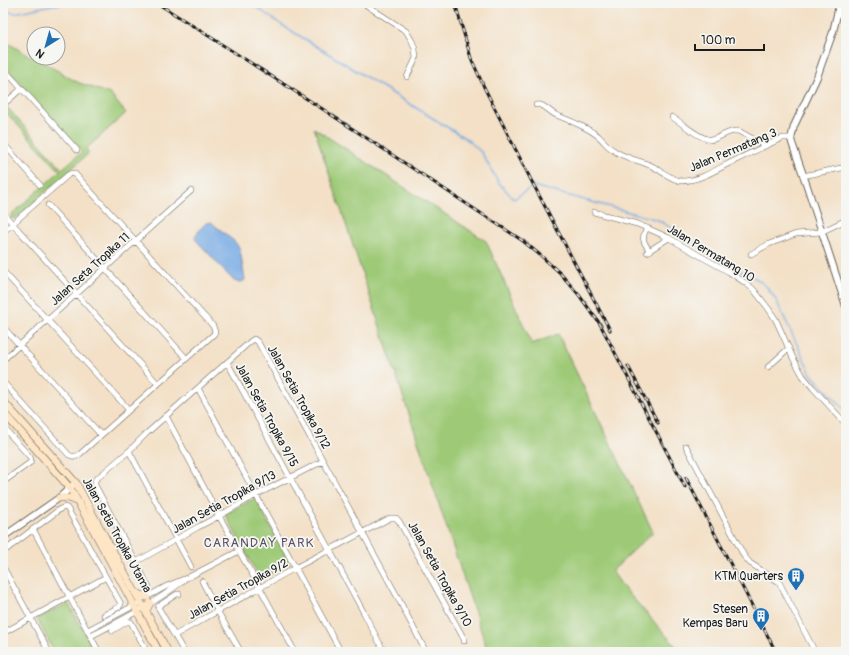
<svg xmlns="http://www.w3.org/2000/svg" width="849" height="655" viewBox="0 0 849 655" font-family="Pangolin,sans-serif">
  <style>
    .green { fill: #9eca77; stroke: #5d734a }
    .water { fill: #78abe4; stroke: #4a6480 }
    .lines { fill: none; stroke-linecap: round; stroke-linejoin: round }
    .stream { stroke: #78abe4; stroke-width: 1.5 }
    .minor-casing { stroke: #676158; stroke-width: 6 }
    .tertiary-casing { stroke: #676158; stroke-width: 8 }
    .secondary-casing { stroke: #676158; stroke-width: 8 }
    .minor { stroke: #fff; stroke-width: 5 }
    .tertiary { stroke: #fff; stroke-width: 6 }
    .secondary { stroke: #fde5c5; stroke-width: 7 }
    .rail-casing { stroke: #1c1c1c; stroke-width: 3 }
    .rail { stroke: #f6f6f2; stroke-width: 1.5; stroke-dasharray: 4.5; stroke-linecap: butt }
    .labels { text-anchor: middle; stroke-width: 3.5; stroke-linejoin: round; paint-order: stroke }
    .street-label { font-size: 12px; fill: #1c1c1c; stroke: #f6f6f2 }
    .poi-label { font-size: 12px; fill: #1c1c1c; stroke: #f6f6f2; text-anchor: end }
    .neighbourhood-label { font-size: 13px; letter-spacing: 1px; fill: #5b4d65; stroke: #f6f6f2 }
  </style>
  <rect width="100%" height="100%" fill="#f6f6f2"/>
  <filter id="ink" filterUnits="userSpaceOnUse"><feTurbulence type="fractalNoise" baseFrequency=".025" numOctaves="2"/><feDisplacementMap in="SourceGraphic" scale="8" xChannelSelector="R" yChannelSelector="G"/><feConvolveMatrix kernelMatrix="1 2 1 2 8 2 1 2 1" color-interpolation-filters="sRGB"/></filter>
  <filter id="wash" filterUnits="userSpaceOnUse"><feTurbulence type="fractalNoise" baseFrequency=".012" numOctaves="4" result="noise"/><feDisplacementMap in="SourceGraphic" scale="16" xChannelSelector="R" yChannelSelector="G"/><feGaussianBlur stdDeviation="0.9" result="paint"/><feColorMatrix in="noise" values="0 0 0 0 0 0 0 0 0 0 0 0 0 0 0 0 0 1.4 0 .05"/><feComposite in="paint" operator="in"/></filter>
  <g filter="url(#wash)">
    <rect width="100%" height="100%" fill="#f3e0c6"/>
    <path class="green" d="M 3,40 L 26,54 L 44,63 L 77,82 L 110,94 L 126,113 L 86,149 L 89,153 L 16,218 L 12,218 L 10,216 L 60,171 L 3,109 L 6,106 L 62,169 L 82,152 L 3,64 Z
      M 314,128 L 486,241 L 532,344 L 558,334 L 653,532 L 612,571 L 623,587 L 681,652 L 488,652 Z
      M 255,498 L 290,563 L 260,579 L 225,514 Z
      M 68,603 L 95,652 L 54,652 L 37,619 L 48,613 Z"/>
    <path class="water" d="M 207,222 L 212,223 L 235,242 L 240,249 L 245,280 C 241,283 238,282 234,281 L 196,240 L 195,237 L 200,229 Z"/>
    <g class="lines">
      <path class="stream" d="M 108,3 L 125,6 L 133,3
        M 250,3 L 282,25 L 468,140 L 481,152 L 499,183 L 514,199 L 533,186 L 658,220 L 744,273 L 757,279 L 767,287 L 776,300 L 811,374 L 846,411
        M 3,11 L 15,13 L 47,6 L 72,3"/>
    </g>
  </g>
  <g filter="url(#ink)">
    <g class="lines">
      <g class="minor-casing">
        <path id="minor" d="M 363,3 L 406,31 L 412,41 L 415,49 L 416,58 L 407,77
          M 3,68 L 77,150
          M 3,105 L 21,89
          M 536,105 C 544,103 549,112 556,115 C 571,121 585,126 597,135 C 601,138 605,143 608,146 C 611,149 615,151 618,153 C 629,159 641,161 652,166 C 662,171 671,180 682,181 C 701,181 720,167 736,160 C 750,153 765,146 780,139 L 783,138 L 792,138
          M 672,117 C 684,124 694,135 707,139 C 717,142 726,130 737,131 C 743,132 759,143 765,146
          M 3,143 L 40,185
          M 803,176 L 846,167
          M 48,205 L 186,358
          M 594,212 L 637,224 L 647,228 L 669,238 L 702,257 L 729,272 L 747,284 L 754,290 L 768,308 L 776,320 L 793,358 L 803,376 L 813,388 L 846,424
          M 3,213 L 158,384
          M 647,228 C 641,238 643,242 650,251
          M 3,232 L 68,175 L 71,173 L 75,174 L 213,326 L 215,332 L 214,334 L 80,454 L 75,457 L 69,455 L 3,382
          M 647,252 L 669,238
          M 751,254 L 769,244 L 796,234 L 821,232 L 846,220
          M 3,271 L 129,410
          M 3,327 L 101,435
          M 3,360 L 191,191
          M 227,362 L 364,613 L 384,652
          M 768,367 L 789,348
          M 198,388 L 341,652
          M 166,416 L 219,516 L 260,588 L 295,652
          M 3,427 L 30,457 L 31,460 L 31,462 L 3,482
          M 686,446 L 744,556 L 750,563 L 779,582 L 815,652
          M 129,451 L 191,567
          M 33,529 L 99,652
          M 3,552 L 60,509 L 65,507 L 67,508 L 121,604 L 119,607 L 104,615
          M 136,562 L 198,527 L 219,516 L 256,495 L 323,461
          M 3,567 L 49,652
          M 202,581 L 218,612 L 241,652
          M 149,587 L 95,485 L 95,480 L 129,451 L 147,433 L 251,341 L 254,339 L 258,342 L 397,596 L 426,652
          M 179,594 L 177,594 L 160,605 L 158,607 L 184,652
          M 145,598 L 167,586 L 189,577 L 239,551
          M 88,630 L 137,604
          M 112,631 L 113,630 L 128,621 L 131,622 L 147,652
          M 3,633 L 106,577
          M 175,635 L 295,568 L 390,518 L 396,518 L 399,521 L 464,639 L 464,641
          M 91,636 C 122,620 155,603 183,581
          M 138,652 L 145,648"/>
      </g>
      <g class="tertiary-casing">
        <path id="tertiary" d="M 841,3 L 838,10 L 833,32 L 817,77 L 802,109 L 794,126 L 791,139 L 792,143 L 807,186 L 846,306
          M 3,537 L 59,498 L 72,486"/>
      </g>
      <g class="secondary-casing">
        <path id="secondary" d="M 3,401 L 76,483 L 100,528 L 168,652
          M 3,412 L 70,488 L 94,531 L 159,652
          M 59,498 C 67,497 71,498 78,502
          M 135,592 L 139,594 L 147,597
          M 147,613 L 147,609 L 150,603"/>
      </g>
      <use href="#minor" class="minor"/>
      <use href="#tertiary" class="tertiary"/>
      <use href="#secondary" class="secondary"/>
      <g class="rail-casing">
        <path id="rail" d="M 157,3 L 321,108 L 523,241 L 540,255 L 560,273 L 579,295 L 600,324 L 685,487
          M 455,3 L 471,58 L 484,87 L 531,180 L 610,330
          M 628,366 L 658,423
          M 686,478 L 776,652"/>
      </g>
      <use href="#rail" class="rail"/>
    </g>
  </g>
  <defs>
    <g id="building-pin" transform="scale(0.9)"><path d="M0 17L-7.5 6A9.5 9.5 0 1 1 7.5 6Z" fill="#1f6fb2" stroke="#f6f6f2"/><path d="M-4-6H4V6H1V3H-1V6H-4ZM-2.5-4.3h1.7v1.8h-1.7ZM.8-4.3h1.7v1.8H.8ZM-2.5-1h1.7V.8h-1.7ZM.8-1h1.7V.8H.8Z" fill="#fff"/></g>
  </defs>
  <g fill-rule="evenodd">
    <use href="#building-pin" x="796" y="576"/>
    <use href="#building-pin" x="761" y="616"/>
  </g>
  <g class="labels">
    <g class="street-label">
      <text transform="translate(733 150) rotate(-23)" y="4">Jalan Permatang 3</text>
      <text transform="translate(711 253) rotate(31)" y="4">Jalan Permatang 10</text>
      <text transform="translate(90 269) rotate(-42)" y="4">Jalan Seta Tropika 11</text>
      <text transform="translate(299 397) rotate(61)" y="4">Jalan Setia Tropika 9/12</text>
      <text transform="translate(267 415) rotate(61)" y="4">Jalan Setia Tropika 9/15</text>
      <text transform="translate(224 502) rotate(-29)" y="4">Jalan Setia Tropika 9/13</text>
      <text transform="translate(117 535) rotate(61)" y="4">Jalan Setia Tropika Utama</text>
      <text transform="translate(440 574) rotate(61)" y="4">Jalan Setia Tropika 9/10</text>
      <text transform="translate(238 589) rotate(-29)" y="4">Jalan Setia Tropika 9/2</text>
    </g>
    <g class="poi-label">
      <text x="783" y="580">KTM Quarters</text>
      <text x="748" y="613">Stesen<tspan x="748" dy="14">Kempas Baru</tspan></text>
    </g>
    <g class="neighbourhood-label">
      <text x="259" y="547">CARANDAY PARK</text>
    </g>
  </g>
  <rect width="849" height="655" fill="none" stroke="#f6f6f2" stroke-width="16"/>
  <g transform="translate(46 46) rotate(217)"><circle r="19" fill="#f6f6f2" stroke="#9f9f9c"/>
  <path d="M0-3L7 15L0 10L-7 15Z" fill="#1f6fb2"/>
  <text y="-6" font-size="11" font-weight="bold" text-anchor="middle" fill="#1c1c1c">N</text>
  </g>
  <path d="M695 44v6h69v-6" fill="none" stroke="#1c1c1c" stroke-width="2"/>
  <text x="701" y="44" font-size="12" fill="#1c1c1c" stroke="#f6f6f2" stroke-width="3" paint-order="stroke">100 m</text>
</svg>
